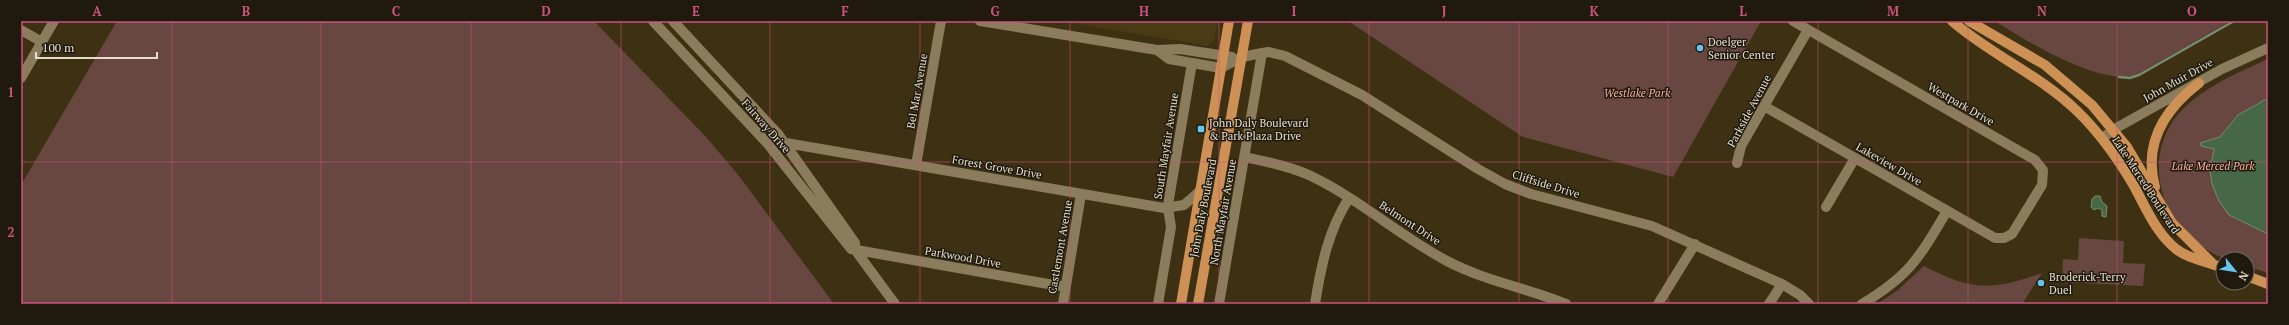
<svg xmlns="http://www.w3.org/2000/svg" width="2289" height="325" viewBox="0 0 2289 325" font-family="'PT Serif',serif">
  <style>
    .built { fill: #4a3b14 }
    .green { fill: #694741 }
    .water { fill: #476847; stroke: #768b6f }
    .lines { fill: none; stroke-linecap: round; stroke-linejoin: round }
    .stream { stroke: #768b6f; stroke-width: 2.5 }
    .minor { stroke: #8b7c5d; stroke-width: 10 }
    .major { stroke: #cd9055; stroke-width: 10 }
    .grid { fill: none; stroke: #cc537d; stroke-width: 1; stroke-opacity: 0.55 }
    .poi-dot { fill: #67c4ef; stroke: #1f1a0d; stroke-width: 1.5 }
    .labels { text-anchor: middle; stroke-width: 3; stroke-linejoin: round; paint-order: stroke }
    .poi-label { font-size: 11px; fill: #e5ddcc; stroke: #1f1a0d; text-anchor: start }
    .street-label { font-size: 11px; fill: #e5ddcc; stroke: #1f1a0d }
    .park-label { font-size: 11px; font-style: italic; fill: #fbac9f; stroke: #1f1a0d }
    .neatline { fill: none; stroke: #cc537d; stroke-width: 1.5 }
    .grid-label { font-size: 13px; text-anchor: middle; font-weight: bold; fill: #cc537d }
  </style>
  <rect width="100%" height="100%" fill="#3e3113"/>
  <path class="built" d="M 1062,21 L 1218,21 L 1214,40 L 1208,46 Z"/>
  <path class="green" d="M 117,21 L 594,21 L 706,137 L 739,176 L 834,304 L 21,304 L 21,185 Z
    M 1348,21 L 1761,21 L 1673,177 L 1523,137 Z
    M 1995,21 L 2231,21 L 2138,74 C 2104,89 2024,40 1995,21 Z
    M 2268,59 L 2268,273 L 2247,266 L 2247,259 C 2241,259 2235,260 2229,259 C 2219,258 2209,251 2201,246 C 2161,220 2145,162 2173,121 C 2194,91 2235,74 2268,59 Z
    M 2079,238 L 2124,241 L 2123,263 L 2145,264 L 2143,286 L 2062,282 L 2063,259 L 2078,260 Z
    M 1924,266 C 1972,291 1992,291 2042,273 L 2022,304 L 1877,304 L 1898,290 Z"/>
  <path class="water" d="M 2268,98 L 2268,234 L 2229,215 L 2219,201 L 2212,184 L 2210,171 L 2206,165 L 2212,160 L 2214,149 L 2201,146 L 2200,143 L 2220,137 L 2238,115 Z
    M 2095,196 L 2100,196 L 2102,202 L 2107,206 L 2106,217 L 2102,216 L 2102,210 L 2098,208 L 2094,210 L 2091,207 L 2092,199 Z"/>
  <g class="lines">
    <path class="stream" d="M 2119,77 L 2130,78 L 2139,75 L 2234,21"/>
    <path class="minor" d="M 653,21 L 767,143 L 851,249 L 1065,287
      M 673,21 L 778,134 L 855,243 L 856,251 L 895,304
      M 980,21 L 1157,50 L 1180,49 L 1232,57
      M 21,30 L 42,42
      M 1157,50 L 1169,59 L 1221,68 L 1242,57 L 1262,53 L 1269,52 L 1285,56 L 1362,95 L 1478,169 L 1505,184 L 1531,194 L 1652,226 L 1782,284 L 1800,295 L 1809,304
      M 21,78 L 54,21
      M 1764,106 L 1995,238 L 2004,238 L 2012,234 L 2042,185 L 2043,170 L 2035,160 L 1793,21
      M 2102,138 L 2118,127 L 2222,69 L 2268,48
      M 786,143 L 1164,208 L 1184,205 L 1200,191
      M 1244,157 C 1267,162 1289,166 1311,176 C 1359,199 1400,236 1447,261 C 1485,281 1527,288 1566,304
      M 1737,163 L 1741,146 L 1808,30
      M 916,165 L 941,21
      M 1826,207 L 1855,158
      M 1063,304 L 1081,194
      M 1158,304 L 1171,227 L 1168,208 L 1169,199 L 1192,63
      M 1219,304 L 1262,53
      M 1315,304 C 1321,266 1328,231 1349,198
      M 1658,304 L 1695,244
      M 1769,304 L 1782,284
      M 1862,304 C 1910,275 1919,258 1947,211"/>
    <path class="major" d="M 1952,21 C 1991,55 2040,75 2077,111 C 2100,133 2118,159 2134,186 C 2146,208 2156,233 2176,249 C 2190,260 2207,261 2223,268
      M 1969,21 L 2045,65 L 2092,105 L 2127,147 L 2172,223 L 2212,263
      M 2155,187 C 2143,143 2165,109 2199,83
      M 2247,276 L 2268,284
      M 1181,304 L 1229,21
      M 1198,304 L 1248,21"/>
  </g>
  <path class="grid" d="M 172,21 L 172,304M 321,21 L 321,304M 471,21 L 471,304M 621,21 L 621,304M 770,21 L 770,304M 920,21 L 920,304M 1070,21 L 1070,304M 1219,21 L 1219,304M 1369,21 L 1369,304M 1519,21 L 1519,304M 1668,21 L 1668,304M 1818,21 L 1818,304M 1968,21 L 1968,304M 2117,21 L 2117,304M 21,162 L 2268,162"/>
  <g class="poi-dot">
    <circle cx="1700" cy="48" r="4"/>
    <rect x="1197" y="125" width="8" height="8" rx="2"/>
    <circle cx="2041" cy="283" r="4"/>
  </g>
  <g class="labels">
    <g class="poi-label">
      <text x="1708" y="46">Doelger<tspan x="1708" dy="13">Senior Center</tspan></text>
      <text x="1209" y="127">John Daly Boulevard<tspan x="1209" dy="13">&amp; Park Plaza Drive</tspan></text>
      <text x="2049" y="281">Broderick-Terry<tspan x="2049" dy="13">Duel</tspan></text>
    </g>
    <g class="street-label">
      <text transform="translate(2178 80) rotate(-29)" y="4">John Muir Drive</text>
      <text transform="translate(917 91) rotate(-80)" y="4">Bel Mar Avenue</text>
      <text transform="translate(1961 104) rotate(30)" y="4">Westpark Drive</text>
      <text transform="translate(1749 111) rotate(-62)" y="4">Parkside Avenue</text>
      <text transform="translate(766 126) rotate(49)" y="4">Fairway Drive</text>
      <text transform="translate(1166 146) rotate(-81)" y="4">South Mayfair Avenue</text>
      <text transform="translate(1889 164) rotate(30)" y="4">Lakeview Drive</text>
      <text transform="translate(997 167) rotate(10)" y="4">Forest Grove Drive</text>
      <text transform="translate(1546 184) rotate(17)" y="4">Cliffside Drive</text>
      <text transform="translate(2146 185) rotate(57)" y="4">Lake Merced Boulevard</text>
      <text transform="translate(1203 208) rotate(-79)" y="4">John Daly Boulevard</text>
      <text transform="translate(1223 212) rotate(-80)" y="4">North Mayfair Avenue</text>
      <text transform="translate(1410 223) rotate(33)" y="4">Belmont Drive</text>
      <text transform="translate(1060 247) rotate(-80)" y="4">Castlemont Avenue</text>
      <text transform="translate(963 257) rotate(10)" y="4">Parkwood Drive</text>
    </g>
    <g class="park-label">
      <text x="1637" y="97">Westlake Park</text>
      <text x="2213" y="170">Lake Merced Park</text>
    </g>
  </g>
  <rect width="2289" height="325" fill="none" stroke="#1f1a0d" stroke-width="44"/>
  <g transform="translate(2235 271) rotate(120)"><circle r="19" fill="#1f1a0d" stroke="#6e6859"/>
  <path d="M0-3L7 15L0 10L-7 15Z" fill="#67c4ef"/>
  <text y="-6" font-size="11" font-weight="bold" text-anchor="middle" fill="#e5ddcc">N</text>
  </g>
  <path d="M36 52v6h121v-6" fill="none" stroke="#e5ddcc" stroke-width="2"/>
  <text x="42" y="52" font-size="12" fill="#e5ddcc" stroke="#1f1a0d" stroke-width="3" paint-order="stroke">100 m</text>
  <rect x="22" y="22" width="2245" height="281" class="neatline"/>
  <g class="grid-label">
    <text x="97" y="16">A</text>
    <text x="246" y="16">B</text>
    <text x="396" y="16">C</text>
    <text x="546" y="16">D</text>
    <text x="696" y="16">E</text>
    <text x="845" y="16">F</text>
    <text x="995" y="16">G</text>
    <text x="1144" y="16">H</text>
    <text x="1294" y="16">I</text>
    <text x="1444" y="16">J</text>
    <text x="1594" y="16">K</text>
    <text x="1743" y="16">L</text>
    <text x="1893" y="16">M</text>
    <text x="2042" y="16">N</text>
    <text x="2192" y="16">O</text>
    <text x="11" y="97">1</text>
    <text x="11" y="237">2</text>
  </g>
</svg>
